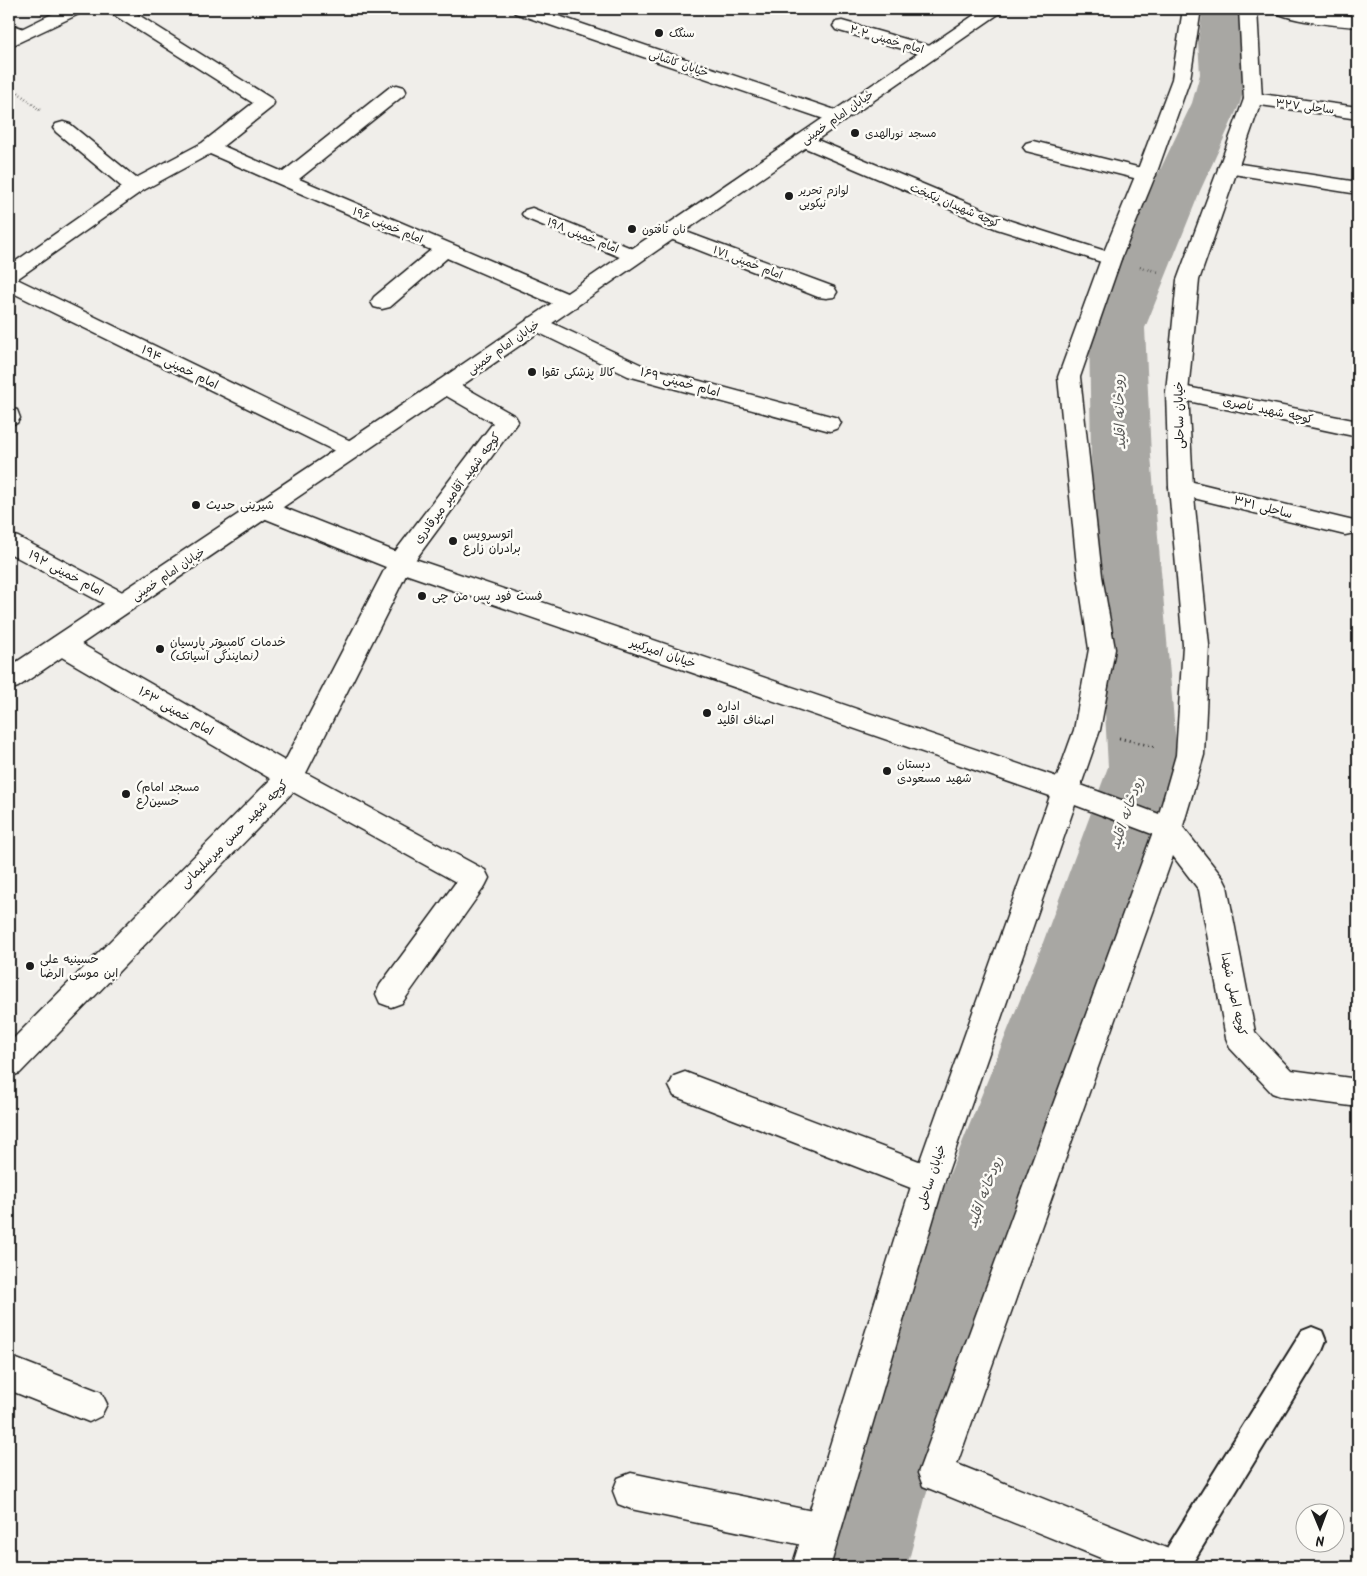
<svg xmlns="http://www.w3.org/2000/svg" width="1367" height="1576" viewBox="0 0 1367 1576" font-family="Kalam,'Playpen Sans Arabic',sans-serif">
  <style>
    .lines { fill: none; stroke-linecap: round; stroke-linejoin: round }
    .river { fill: #a8a7a3; fill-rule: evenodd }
    .service-casing { stroke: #1c1c1c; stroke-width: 4 }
    .minor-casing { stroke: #1c1c1c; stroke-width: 3 }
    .tertiary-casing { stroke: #1c1c1c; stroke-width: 3 }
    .secondary-casing { stroke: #1c1c1c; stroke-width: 3 }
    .path-far1 { stroke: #1c1c1c; stroke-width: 2.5; stroke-dasharray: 0.5 2.5; stroke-linecap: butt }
    .path { stroke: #1c1c1c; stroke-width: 3; stroke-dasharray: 1 4; stroke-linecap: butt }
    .service { fill: #fdfcf7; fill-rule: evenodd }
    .minor { fill: #fdfcf7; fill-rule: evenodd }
    .tertiary { fill: #fdfcf7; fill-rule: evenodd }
    .secondary { fill: #fdfcf7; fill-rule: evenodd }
    .poi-dot { fill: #1c1c1c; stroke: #fdfcf7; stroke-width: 2 }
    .labels { text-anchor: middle; stroke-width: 5; stroke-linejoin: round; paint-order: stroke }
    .far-poi-label { font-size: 11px; fill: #1c1c1c; stroke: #fdfcf7; text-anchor: start }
    .far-street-label { font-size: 11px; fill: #1c1c1c; stroke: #fdfcf7 }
    .street-label { font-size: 12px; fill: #1c1c1c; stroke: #fdfcf7 }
    .poi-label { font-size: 12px; fill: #1c1c1c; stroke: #fdfcf7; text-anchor: start }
    .water-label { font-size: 14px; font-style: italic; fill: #5b5b59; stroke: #fdfcf7 }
  </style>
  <rect width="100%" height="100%" fill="#f0eeea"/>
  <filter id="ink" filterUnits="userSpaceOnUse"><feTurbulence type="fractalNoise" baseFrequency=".02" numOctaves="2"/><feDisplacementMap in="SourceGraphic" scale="10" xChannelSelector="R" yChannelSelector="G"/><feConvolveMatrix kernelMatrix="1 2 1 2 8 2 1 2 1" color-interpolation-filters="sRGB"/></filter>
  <g filter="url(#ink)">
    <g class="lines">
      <path class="river" d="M 1203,9 L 1248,9 L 1244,42 L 1248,74 L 1240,103 L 1200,191 L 1145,328 L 1151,456 L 1178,767 L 1117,948 L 960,1366 L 907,1567 L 813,1567 L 872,1366 L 1041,948 L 1108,767 L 1091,456 L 1089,328 L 1150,191 L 1192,103 L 1200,74 L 1198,42 Z"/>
      <g class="service-casing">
        <path id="service" d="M 9,24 L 29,31 L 31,34 L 29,37 L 24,38 L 9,33 Z
          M 1312,1327 L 1322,1331 L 1326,1341 L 1322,1351 L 1190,1567 L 1158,1567 L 1162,1556 L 1302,1331 Z"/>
      </g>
      <g class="minor-casing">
        <path id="minor" d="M 108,9 L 129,9 L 272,99 L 274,103 L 272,107 L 223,146 L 283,172 L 390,87 L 397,85 L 404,87 L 406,91 L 404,95 L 299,179 L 576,297 L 579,302 L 576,307 L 568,309 L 560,307 L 447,258 L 390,307 L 382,309 L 374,307 L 371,302 L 374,297 L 431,250 L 210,154 L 142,191 L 17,279 L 359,445 L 363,450 L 359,455 L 351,458 L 343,455 L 9,291 L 9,266 L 122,187 L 56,132 L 53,128 L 56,124 L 63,122 L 70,124 L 136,178 L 202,143 L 253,103 L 111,13 Z
          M 1272,9 L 1298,9 L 1358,17 L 1358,27 C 1342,26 1281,21 1272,9 Z
          M 842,21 L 937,48 L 940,52 L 937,56 L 931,57 L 836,30 L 833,26 L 836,22 Z
          M 1253,93 L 1358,107 L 1358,119 L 1246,103 L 1244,99 L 1246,95 Z
          M 803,134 L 1011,221 L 1118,255 L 1121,259 L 1118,263 L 1111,265 L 997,229 L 796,144 L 793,140 L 796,136 Z
          M 1033,141 L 1153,171 L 1156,175 L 1153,179 L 1146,181 L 1026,151 L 1023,147 L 1026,143 Z
          M 1228,162 L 1358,182 L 1358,194 L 1221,172 L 1218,168 L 1221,164 Z
          M 532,208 L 641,252 L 644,256 L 641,260 L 634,262 L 627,260 L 525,218 L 522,214 L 525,210 Z
          M 670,226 L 834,287 L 837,292 L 834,297 L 826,298 L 818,297 L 663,236 L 660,232 L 663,228 Z
          M 537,316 L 644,366 L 838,418 L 841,423 L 838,428 L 830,431 L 628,376 L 529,328 L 526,323 L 529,318 Z
          M 446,379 L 454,381 L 515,416 L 518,421 L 410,567 L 306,773 L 485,870 L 489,878 L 485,886 L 402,1003 L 391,1007 L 380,1003 L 376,994 L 380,985 L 456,882 L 293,792 L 20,1073 L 9,1077 L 9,1043 L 271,779 L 53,652 L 49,645 L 53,638 L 62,636 L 71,638 L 285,761 L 391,557 L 493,423 L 438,391 L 435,386 L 438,381 Z
          M 1177,385 L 1358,421 L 1358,437 L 1169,397 L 1166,392 L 1169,387 Z
          M 9,408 L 17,410 L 20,418 L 17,423 L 9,425 Z
          M 1181,479 L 1345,519 L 1354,521 L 1357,527 L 1354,533 L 1345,535 L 1173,493 L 1169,487 L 1173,481 Z
          M 9,535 L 18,537 L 132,597 L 136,603 L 132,609 L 123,612 L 114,609 L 9,553 Z
          M 1168,818 L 1178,821 L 1223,878 L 1227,886 L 1255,1032 L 1291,1070 L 1358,1079 L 1358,1107 L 1283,1097 L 1272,1093 L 1230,1048 L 1226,1038 L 1199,890 L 1173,856 L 957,1464 L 1181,1554 L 1187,1567 L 1123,1567 L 923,1486 L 918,1473 L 1154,829 L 1158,821 Z
          M 685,1072 L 940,1169 L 945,1180 L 940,1191 L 929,1195 L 674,1096 L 669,1086 L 674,1076 Z
          M 9,1356 L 101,1392 L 107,1404 L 101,1416 L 89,1422 L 9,1390 Z
          M 631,1473 L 822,1513 L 835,1518 L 840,1531 L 835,1544 L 822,1549 L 631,1509 L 618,1504 L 613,1491 L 618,1478 Z"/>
      </g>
      <g class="tertiary-casing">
        <path id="tertiary" d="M 62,9 L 84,9 L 81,13 L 9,47 L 9,35 Z
          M 512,9 L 538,9 L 844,113 L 847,117 L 844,121 L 837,123 L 830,121 L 515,13 Z
          M 1183,9 L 1201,9 L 1190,79 L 1158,169 L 1121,259 L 1080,377 L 1102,576 L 1115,649 L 1100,730 L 1081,785 L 1159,814 L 1176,755 L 1183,645 L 1169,487 L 1166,392 L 1177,280 L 1244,99 L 1239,9 L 1257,9 L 1262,99 L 1199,280 L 1188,392 L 1193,487 L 1209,645 L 1204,755 L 1182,829 L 1178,837 L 1168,840 L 1075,805 L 945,1180 L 830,1567 L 792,1567 L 913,1180 L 1050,796 L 391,569 L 256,515 L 252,509 L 256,503 L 264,501 L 272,503 L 409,557 L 1057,777 L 1074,730 L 1089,649 L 1078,576 L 1058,377 L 1101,259 L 1138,169 L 1172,79 Z"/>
      </g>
      <g class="secondary-casing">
        <path id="secondary" d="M 983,9 L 1003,9 L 1000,13 L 454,391 L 18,687 L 9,690 L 9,667 L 438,381 Z"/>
      </g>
      <path class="path-far1" d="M 9,85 L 41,111
        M 1140,267 L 1159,272"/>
      <path class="path" d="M 1119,738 L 1156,747"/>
      <use href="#service" class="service"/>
      <use href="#minor" class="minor"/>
      <use href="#tertiary" class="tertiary"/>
      <use href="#secondary" class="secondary"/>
    </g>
  </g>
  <g class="poi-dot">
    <circle cx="659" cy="33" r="5"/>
    <circle cx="855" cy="133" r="5"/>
    <circle cx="789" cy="196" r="5"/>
    <circle cx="632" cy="229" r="5"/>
    <circle cx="532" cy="372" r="5"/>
    <circle cx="196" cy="505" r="5"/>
    <circle cx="453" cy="541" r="5"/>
    <circle cx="422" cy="596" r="5"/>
    <circle cx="160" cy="649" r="5"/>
    <circle cx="707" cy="713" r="5"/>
    <circle cx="887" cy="771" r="5"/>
    <circle cx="126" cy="794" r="5"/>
    <circle cx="30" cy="966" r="5"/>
  </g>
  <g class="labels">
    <g class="far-poi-label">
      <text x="669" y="37">سنگک</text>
      <text x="865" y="137">مسجد نورالهدی</text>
      <text x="799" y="194">لوازم تحریر<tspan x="799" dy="13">نیکویی</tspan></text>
      <text x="642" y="233">نان تافتون</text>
    </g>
    <g class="far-street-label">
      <text transform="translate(887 39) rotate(16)" y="4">امام خمینی ۲۰۲</text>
      <text transform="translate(679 63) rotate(19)" y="4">خیابان کاشانی</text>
      <text transform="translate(1305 106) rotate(7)" y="4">ساحلی ۳۲۷</text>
      <text transform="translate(837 117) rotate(-35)" y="4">خیابان امام خمینی</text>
      <text transform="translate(955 205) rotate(23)" y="4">کوچه شهیدان نیکبخت</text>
      <text transform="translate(388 225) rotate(23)" y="4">امام خمینی ۱۹۶</text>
      <text transform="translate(583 235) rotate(22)" y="4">امام خمینی ۱۹۸</text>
      <text transform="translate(748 262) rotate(21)" y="4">امام خمینی ۱۷۱</text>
      <text transform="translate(503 347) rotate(-35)" y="4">خیابان امام خمینی</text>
      <text transform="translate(168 574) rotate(-34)" y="4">خیابان امام خمینی</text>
    </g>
    <g class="street-label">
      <text transform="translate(180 367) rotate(26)" y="4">امام خمینی ۱۹۴</text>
      <text transform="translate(680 382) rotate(15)" y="4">امام خمینی ۱۶۹</text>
      <text transform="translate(1268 410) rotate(12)" y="4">کوچه شهید ناصری</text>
      <text transform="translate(1179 415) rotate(-91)" y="4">خیابان ساحلی</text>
      <text transform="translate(457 488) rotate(-53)" y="4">کوچه شهید آقامیر میرقادری</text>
      <text transform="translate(1263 507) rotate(14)" y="4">ساحلی ۳۲۱</text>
      <text transform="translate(66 573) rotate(28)" y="4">امام خمینی ۱۹۲</text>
      <text transform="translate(663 653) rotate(19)" y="4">خیابان امیرکبیر</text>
      <text transform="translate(176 711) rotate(30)" y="4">امام خمینی ۱۶۳</text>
      <text transform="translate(234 834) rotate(-45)" y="4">کوچه شهید حسن میرسلیمانی</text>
      <text transform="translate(1234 994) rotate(78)" y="4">کوچه اصلی شهدا</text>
      <text transform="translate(931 1177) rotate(-72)" y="4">خیابان ساحلی</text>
    </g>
    <g class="poi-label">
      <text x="542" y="376">کالا پزشکی تقوا</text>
      <text x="206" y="509">شیرینی حدیث</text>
      <text x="463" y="538">اتوسرویس<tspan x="463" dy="14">برادران زارع</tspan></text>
      <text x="432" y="600">فست فود پس من چی</text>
      <text x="170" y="646">خدمات کامپیوتر پارسیان<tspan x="170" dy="14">(نمایندگی آسیاتک)</tspan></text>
      <text x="717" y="710">اداره<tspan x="717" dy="14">اصناف اقلید</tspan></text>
      <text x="897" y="768">دبستان<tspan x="897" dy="14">شهید مسعودی</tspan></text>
      <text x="136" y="791">(مسجد امام<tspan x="136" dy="14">حسین(ع</tspan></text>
      <text x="40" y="963">حسینیه علی<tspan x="40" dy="14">ابن موسی الرضا</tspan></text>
    </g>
    <g class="water-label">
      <text transform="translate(1119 412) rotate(-92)" y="5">رودخانه اقلید</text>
      <text transform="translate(1126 813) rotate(-71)" y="5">رودخانه اقلید</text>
      <text transform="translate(984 1192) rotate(-69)" y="5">رودخانه اقلید</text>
    </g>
  </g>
  <rect width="1367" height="1576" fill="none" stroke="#fdfcf7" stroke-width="30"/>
  <rect x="15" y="15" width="1337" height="1546" fill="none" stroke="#1c1c1c" stroke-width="2" filter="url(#ink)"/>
  <g transform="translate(1320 1528) rotate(179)"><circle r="24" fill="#fdfcf7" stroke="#a3a29f"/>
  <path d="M0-4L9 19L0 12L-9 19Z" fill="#1c1c1c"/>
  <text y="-8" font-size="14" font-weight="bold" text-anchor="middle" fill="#1c1c1c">N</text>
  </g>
</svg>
